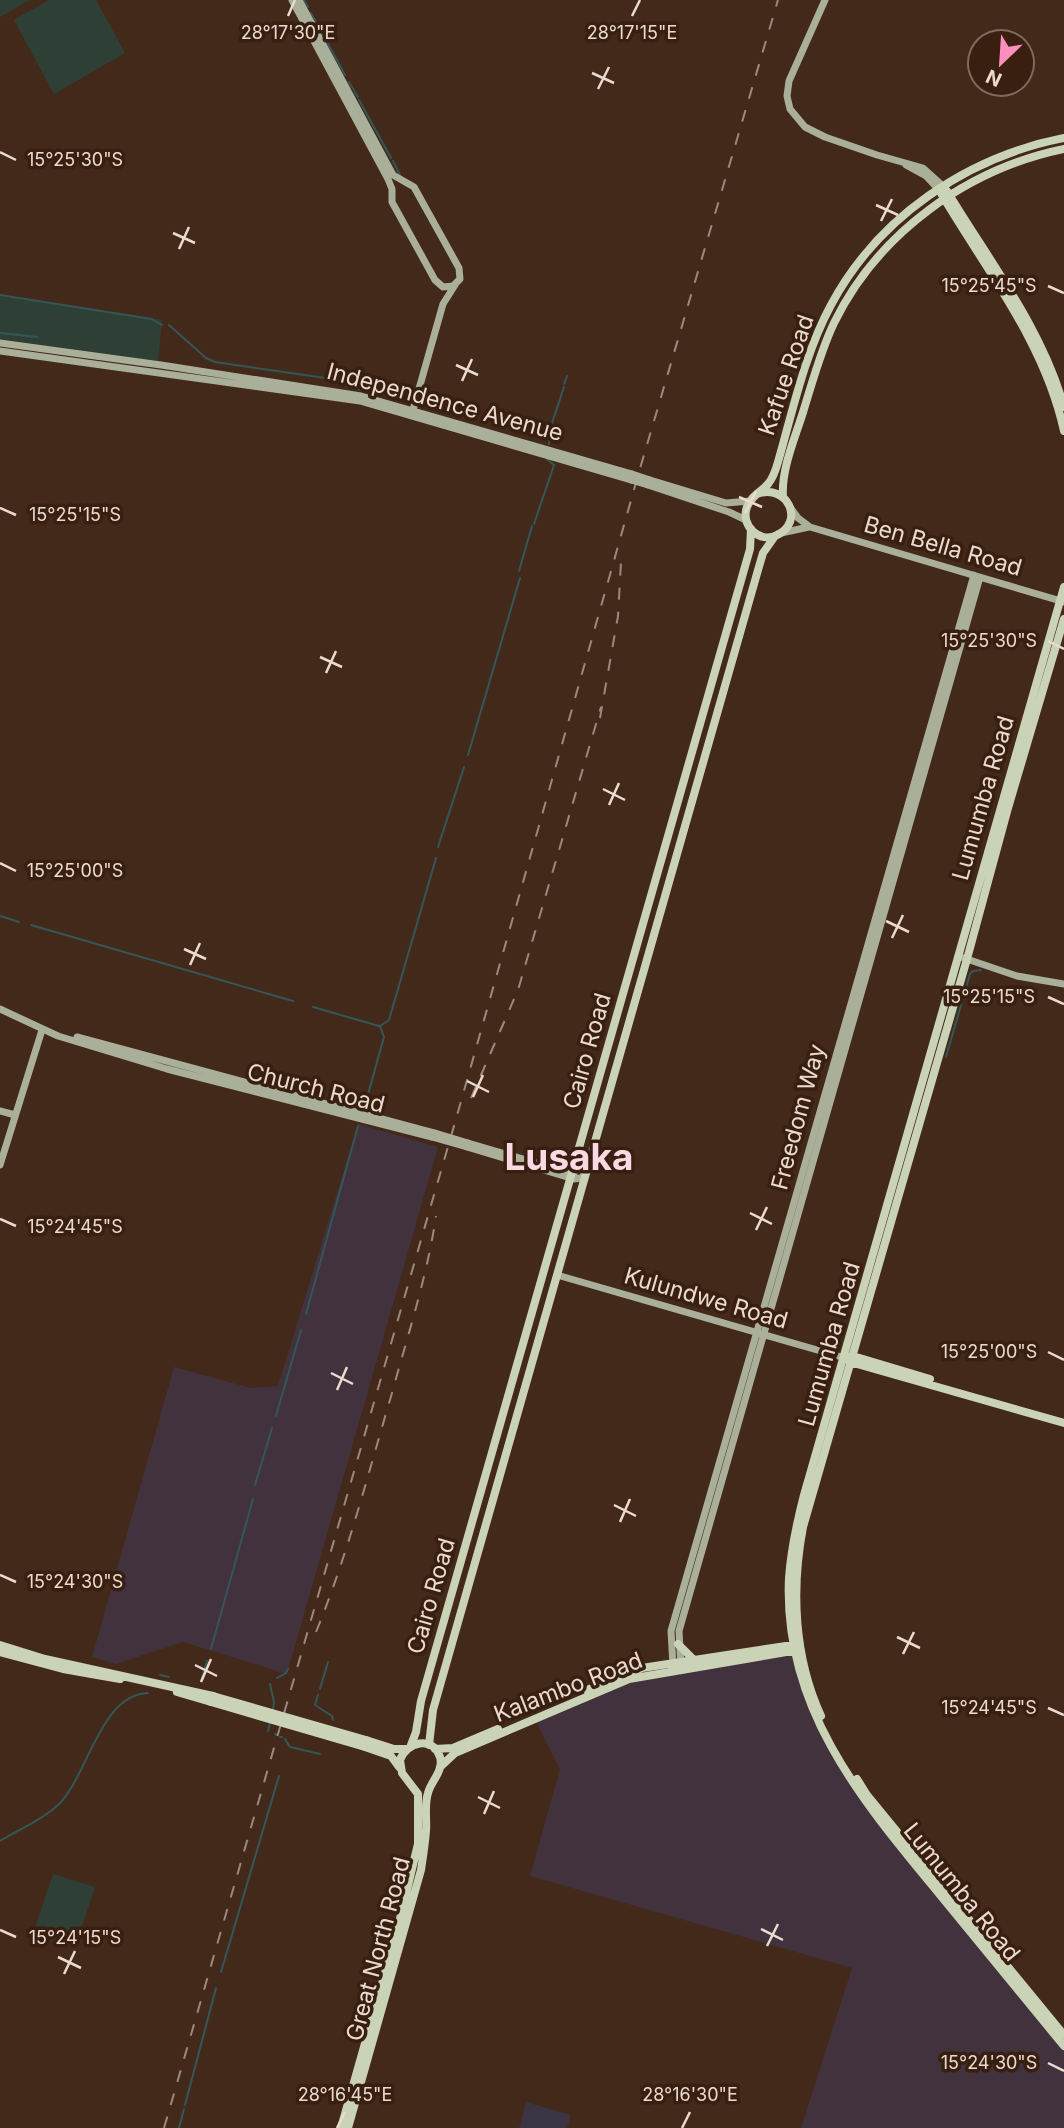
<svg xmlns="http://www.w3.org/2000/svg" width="1064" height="2128" viewBox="0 0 1064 2128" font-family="Inter,sans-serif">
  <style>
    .industrial { fill: #42323e }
    .medical { fill: #3a3445 }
    .green { fill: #2e4036 }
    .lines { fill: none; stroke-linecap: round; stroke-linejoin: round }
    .stream { stroke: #335759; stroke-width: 2 }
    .secondary { stroke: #a9af99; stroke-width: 7 }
    .primary { stroke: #cbd3b6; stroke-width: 8 }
    .rail { stroke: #9d887b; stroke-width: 2; stroke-dasharray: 12 12; stroke-linecap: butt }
    .secondary-bridge { stroke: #a9af99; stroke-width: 7 }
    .primary-bridge { stroke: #cbd3b6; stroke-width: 8 }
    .ticks { fill: none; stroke: #ebdad0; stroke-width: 2.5 }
    .labels { text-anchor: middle; stroke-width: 7; stroke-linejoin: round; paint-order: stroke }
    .street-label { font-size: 23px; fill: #ebdad0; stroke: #381f0f }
    .town-label { font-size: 37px; font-weight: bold; fill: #fad9e4; stroke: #381f0f }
    .ticks-label { font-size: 18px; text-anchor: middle; fill: #ebdad0; stroke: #381f0f; stroke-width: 7; stroke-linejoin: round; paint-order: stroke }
  </style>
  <rect width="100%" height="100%" fill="#432919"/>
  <path class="industrial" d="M 358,1124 L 438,1147 L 287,1674 L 183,1642 L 116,1664 L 92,1657 L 174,1367 L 251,1388 L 278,1386 Z
    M 792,1656 L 800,1682 L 834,1753 L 1064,2047 L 1064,2128 L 801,2128 L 852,1968 L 530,1876 L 560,1769 L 533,1715 L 627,1675 Z"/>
  <path class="medical" d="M 526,2102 L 571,2115 L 567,2128 L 519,2128 Z"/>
  <path class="green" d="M 0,0 L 30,0 L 0,17 Z
    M 49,0 L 96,0 L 125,53 L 54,94 L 14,20 Z
    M 0,296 L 162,320 L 158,361 L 0,339 Z
    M 53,1874 L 95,1887 L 75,1947 L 33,1934 Z"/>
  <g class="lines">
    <path class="stream" d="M 304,0 L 308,7
      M 311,13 L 324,36
      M 327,42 L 345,75
      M 349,82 L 358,97
      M 359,100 L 391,158
      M 393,161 L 400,175
      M 0,295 L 152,319 L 162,325
      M 169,325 L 206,358 L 215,362 L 339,380 L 346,386 L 377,394
      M 0,333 L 37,337
      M 564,384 L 567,376
      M 549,444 L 551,426 L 564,387
      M 534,524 L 554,465 L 547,459
      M 519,571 L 532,526
      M 468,755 L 520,578
      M 438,847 L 464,767
      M 0,916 L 19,922
      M 31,925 L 293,1001
      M 313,1007 L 379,1026
      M 946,1057 L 970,974 L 973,971 L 981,970
      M 367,1098 L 384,1037 L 380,1026 L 389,1020 L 436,858
      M 306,1314 L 358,1126
      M 276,1416 L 301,1330
      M 255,1485 L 272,1428
      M 211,1649 L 253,1499
      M 160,1675 L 169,1677
      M 277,1678 L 286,1673 L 288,1669
      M 201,1681 L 207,1661
      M 270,1684 L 274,1702 L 273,1710
      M 320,1689 L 328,1662
      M 318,1695 L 315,1705 L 332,1716 L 333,1720
      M 268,1731 L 270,1722
      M 275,1734 L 277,1735
      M 280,1737 L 282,1737
      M 285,1739 L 290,1747 L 320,1754
      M 0,1841 C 20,1829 44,1819 60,1803 C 88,1774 101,1694 148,1693
      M 221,1972 L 279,1776
      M 185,2105 L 216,1988
      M 179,2128 L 184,2109"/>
    <path class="secondary" d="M 292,0 L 388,179 L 392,189 L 392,202 L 435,280 L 443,287 L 453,286 L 460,279 L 459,268 L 414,187 L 393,175 L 299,0
      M 825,0 L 789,81 L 787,96 L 790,109 L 805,127 L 825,137 L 877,155 L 923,168 L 943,186
      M 906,165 L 926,176 L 938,189
      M 0,343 L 161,365 L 361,396 L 632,474
      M 0,351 L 360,401 L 631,480
      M 413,410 L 443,304 L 455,285
      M 650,480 L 726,503 L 750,501
      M 648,485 L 729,512 L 746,520
      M 790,507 L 798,518 L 810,527 L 1064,602
      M 781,533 L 809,527
      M 958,956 L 1017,976 L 1064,984
      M 0,1009 L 58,1036 L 167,1069 L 432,1137
      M 77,1037 L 434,1133
      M 0,1111 L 15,1115
      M 468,1143 L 574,1174
      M 467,1147 L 574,1179 L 581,1178 L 586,1173
      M 0,1165 L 42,1030
      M 557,1275 L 845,1358
      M 673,1666 L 671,1631 L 974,575
      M 681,1668 L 679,1631 L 980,577"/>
    <path class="primary" d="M 947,191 C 989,261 1042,328 1064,407
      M 942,195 C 987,271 1045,343 1064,431
      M 757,494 C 788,483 805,522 777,535 C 760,544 740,526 747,507 C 750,497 761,492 768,484 C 775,476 777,465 780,455 C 794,405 806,351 831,305 C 878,217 967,157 1064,138
      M 783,497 C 781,468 796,436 804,409 C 813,380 821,350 834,323 C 878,233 967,169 1064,149
      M 1064,587 L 804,1495 C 797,1522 791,1550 789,1578 C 783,1706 860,1798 936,1890 C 979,1942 1021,1994 1064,2046
      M 848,1357 L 853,1356 L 930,1379
      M 850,1362 L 1064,1423
      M 678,1644 L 694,1660
      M 0,1645 L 45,1659 L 213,1696
      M 0,1652 L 63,1669 L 120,1679
      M 587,1690 L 642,1668 L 799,1644
      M 177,1692 L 211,1702
      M 821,1716 C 794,1657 791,1590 803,1527 L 967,959 L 1008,808 L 1064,619
      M 366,1740 L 394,1749 L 406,1749
      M 411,1745 L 416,1732 L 421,1701 L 750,549 L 751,529
      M 429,1745 L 433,1710 L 758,570 L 763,553 L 775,536
      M 365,1747 L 391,1756 L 399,1767
      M 435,1749 L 453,1748 L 498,1729
      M 440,1767 L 455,1753 L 629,1679 L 798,1650
      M 857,1779 L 867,1795 L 1064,2035
      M 341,2128 L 398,1927 L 418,1844 L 418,1794 L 402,1773 L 400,1760 C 406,1742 433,1735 440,1757 C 444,1771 431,1781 428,1793 C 424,1805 427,1819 426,1831 C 425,1844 423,1857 421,1870 L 348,2128"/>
    <path class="rail" d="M 600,718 L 618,616 L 621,562
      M 471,1098 L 518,990 L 601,707
      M 316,1632 C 348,1554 368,1474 392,1393 C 408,1334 427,1277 436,1216
      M 164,2128 L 456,1119 L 641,465 L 778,0"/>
    <path class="secondary-bridge" d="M 632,474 L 650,480
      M 631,480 L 648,485
      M 435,1133 L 468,1143
      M 432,1137 L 467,1147"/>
    <path class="primary-bridge" d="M 213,1696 L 366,1740
      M 211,1702 L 365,1747"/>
  </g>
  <path class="ticks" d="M 288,16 L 295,0M 632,16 L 640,0M 592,73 L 614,83M 598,89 L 609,67M 0,152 L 16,160M 876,205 L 898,215M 881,221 L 892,199M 173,233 L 195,243M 179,249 L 189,227M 1048,286 L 1064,293M 456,365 L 478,375M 462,381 L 472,359M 739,497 L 762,507M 0,508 L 16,515M 745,513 L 756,491M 1048,641 L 1064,649M 320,657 L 342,667M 326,673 L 336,651M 603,789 L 625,800M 609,805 L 619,783M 0,863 L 16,871M 886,921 L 909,932M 892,938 L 903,915M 184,949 L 206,959M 190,965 L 200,943M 1048,997 L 1064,1004M 467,1081 L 489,1092M 473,1097 L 483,1075M 750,1213 L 772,1224M 0,1219 L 16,1226M 756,1230 L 767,1207M 1048,1352 L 1064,1360M 331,1373 L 353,1384M 337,1390 L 347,1367M 614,1505 L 636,1516M 620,1522 L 630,1499M 0,1575 L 16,1582M 897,1637 L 920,1648M 903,1654 L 914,1632M 195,1665 L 217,1676M 201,1682 L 211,1659M 1048,1708 L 1064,1715M 478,1797 L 500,1808M 484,1814 L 494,1791M 761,1929 L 783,1940M 0,1930 L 16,1937M 767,1946 L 778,1924M 58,1957 L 81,1968M 64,1974 L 75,1951M 1048,2063 L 1064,2071M 337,2128 L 345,2112M 682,2128 L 690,2112"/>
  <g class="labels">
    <g class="street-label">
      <text transform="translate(786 375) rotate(-71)" y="8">Kafue Road</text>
      <text transform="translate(445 402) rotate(15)" y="8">Independence Avenue</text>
      <text transform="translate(943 546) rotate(16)" y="8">Ben Bella Road</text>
      <text transform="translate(983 798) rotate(-74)" y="8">Lumumba Road</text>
      <text transform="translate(587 1051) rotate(-74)" y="8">Cairo Road</text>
      <text transform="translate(316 1088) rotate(14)" y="8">Church Road</text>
      <text transform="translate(798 1117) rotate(-75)" y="8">Freedom Way</text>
      <text transform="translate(706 1298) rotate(16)" y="8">Kulundwe Road</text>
      <text transform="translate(829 1344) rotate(-74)" y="8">Lumumba Road</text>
      <text transform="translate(431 1596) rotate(-74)" y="8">Cairo Road</text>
      <text transform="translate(568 1687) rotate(-21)" y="8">Kalambo Road</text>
      <text transform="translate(962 1892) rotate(51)" y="8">Lumumba Road</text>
      <text transform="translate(378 1949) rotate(-75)" y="8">Great North Road</text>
    </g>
    <g class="town-label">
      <text x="569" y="1170">Lusaka</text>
    </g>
  </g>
  <g class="ticks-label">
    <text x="288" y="39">28°17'30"E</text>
    <text x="632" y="39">28°17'15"E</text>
    <text x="75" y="166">15°25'30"S</text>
    <text x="989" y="292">15°25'45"S</text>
    <text x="75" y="521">15°25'15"S</text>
    <text x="989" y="647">15°25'30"S</text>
    <text x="75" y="877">15°25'00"S</text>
    <text x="989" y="1003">15°25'15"S</text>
    <text x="75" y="1233">15°24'45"S</text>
    <text x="989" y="1358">15°25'00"S</text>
    <text x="75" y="1588">15°24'30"S</text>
    <text x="989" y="1714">15°24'45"S</text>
    <text x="75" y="1944">15°24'15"S</text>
    <text x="989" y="2069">15°24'30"S</text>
    <text x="345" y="2101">28°16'45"E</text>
    <text x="690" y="2101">28°16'30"E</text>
  </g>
  <g transform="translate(1001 63) rotate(205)"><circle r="33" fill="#381f0f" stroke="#806a5c" stroke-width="2"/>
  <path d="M0-5L12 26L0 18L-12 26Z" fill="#fe8ebd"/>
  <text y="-10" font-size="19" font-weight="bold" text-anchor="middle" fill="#ebdad0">N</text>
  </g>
</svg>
